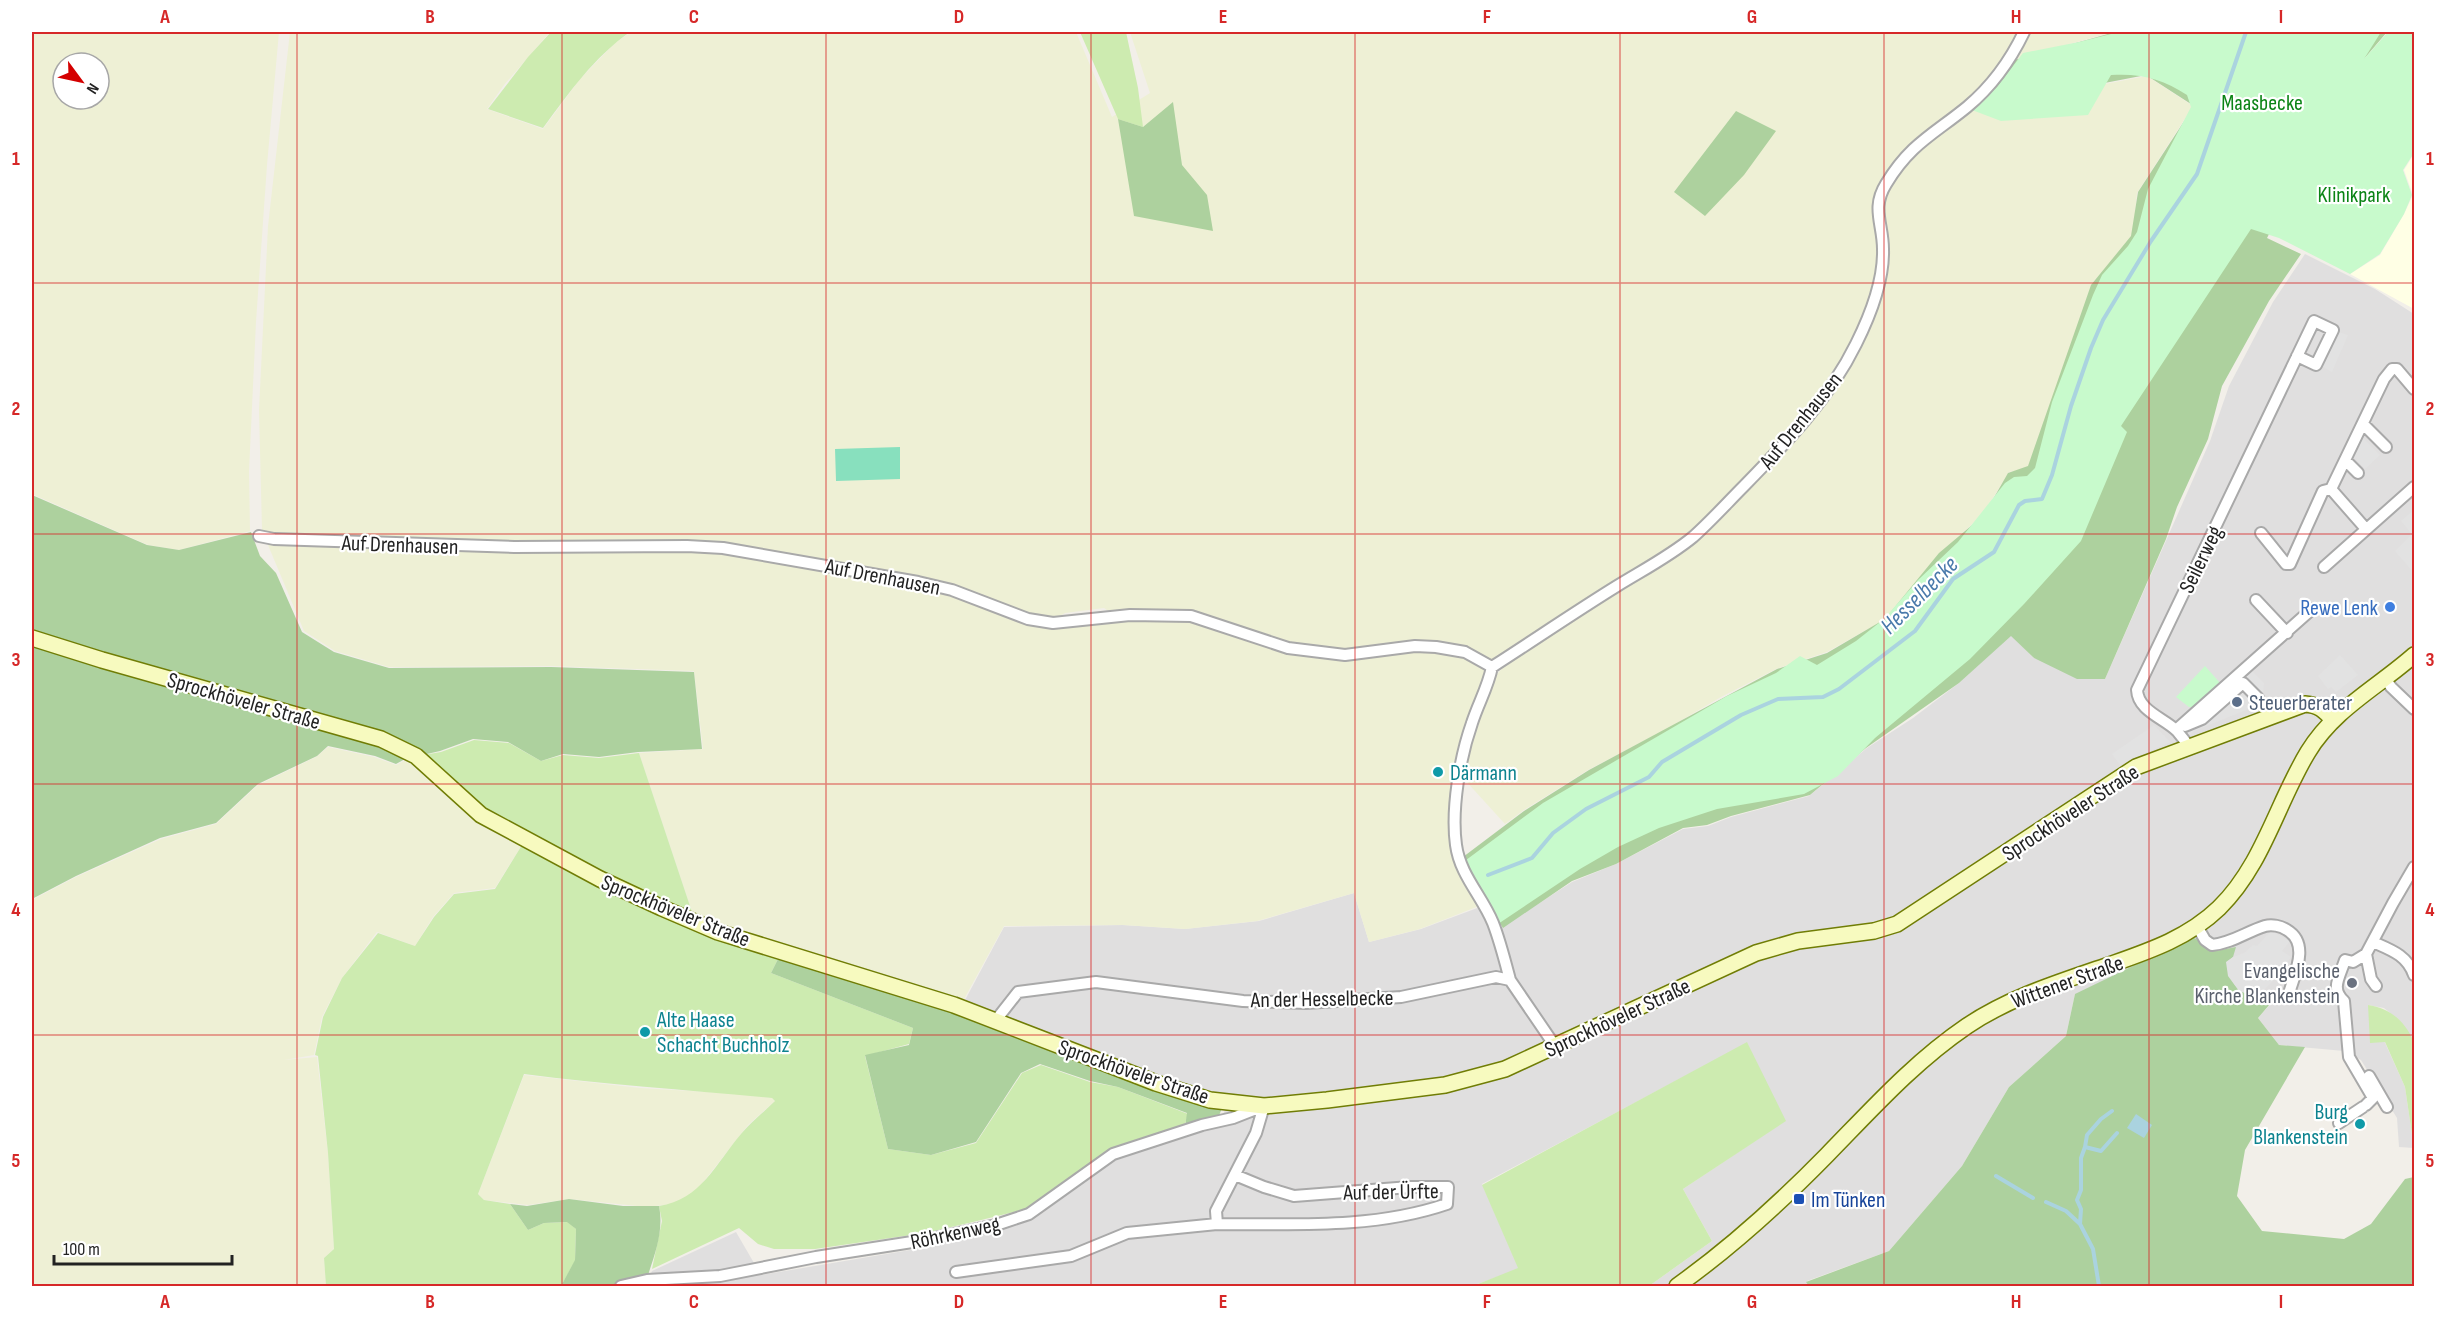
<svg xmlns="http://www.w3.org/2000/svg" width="2446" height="1318" viewBox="0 0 2446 1318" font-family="'Sofia Sans Condensed',sans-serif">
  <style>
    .residential { fill: #e0dfdf }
    .education { fill: #ffffe5 }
    .farmland { fill: #eef0d5; fill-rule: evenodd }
    .grass { fill: #cdebb0 }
    .forest { fill: #add19e }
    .park { fill: #c8facc }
    .pitch { fill: #88e0be }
    .parking { fill: #e2e2e2 }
    .water { fill: #aad3df }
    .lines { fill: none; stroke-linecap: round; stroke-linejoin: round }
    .stream { stroke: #aad3df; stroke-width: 4 }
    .street-casing { stroke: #a9a9a9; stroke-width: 14 }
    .secondary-casing { stroke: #707d05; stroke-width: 18 }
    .street { stroke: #fff; stroke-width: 10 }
    .secondary { stroke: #f7fabf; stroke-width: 15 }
    .grid { fill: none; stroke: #d62828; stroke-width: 1.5; stroke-opacity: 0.55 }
    .shop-dot { fill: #3f7fe0; stroke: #fff; stroke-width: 2 }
    .service-dot { fill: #5c6f8a; stroke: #fff; stroke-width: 2 }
    .culture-dot { fill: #0f9aa8; stroke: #fff; stroke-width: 2 }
    .worship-dot { fill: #6b7280; stroke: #fff; stroke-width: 2 }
    .transit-dot { fill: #1a4fb4; stroke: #fff; stroke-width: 2 }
    .labels { text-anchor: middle; stroke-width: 4.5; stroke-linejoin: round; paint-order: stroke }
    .park-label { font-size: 22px; fill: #0c8416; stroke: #fff }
    .street-label { font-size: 22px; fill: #222; stroke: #fff }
    .shop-label { font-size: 22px; fill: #366cbe; stroke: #fff; text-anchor: end }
    .service-label { font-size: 22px; fill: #4e5e75; stroke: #fff; text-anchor: start }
    .culture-label { font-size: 22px; fill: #0d838f; stroke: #fff; text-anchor: start }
    .worship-label { font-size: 22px; fill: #5b616d; stroke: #fff; text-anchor: end }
    .transit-label { font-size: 22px; fill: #164399; stroke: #fff; text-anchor: start }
    .water-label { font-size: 24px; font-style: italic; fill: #4a7aab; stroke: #fff }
    .neatline { fill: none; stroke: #d62828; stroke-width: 2 }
    .grid-label { font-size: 20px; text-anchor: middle; font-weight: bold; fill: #d62828 }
  </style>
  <rect width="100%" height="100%" fill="#f2efe9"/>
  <path class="residential" d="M 2305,254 L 2375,289 L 2414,314 L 2414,1042 L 2400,1021 L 2384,1008 L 2368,1005 L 2405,1087 L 2414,1148 L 2399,1147 L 2397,1118 L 2361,1060 L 2344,1051 L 2279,1045 L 2258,1018 L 2276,998 L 2075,994 L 2066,1036 L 2009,1087 L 1962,1166 L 1889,1251 L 1807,1281 L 1809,1286 L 1649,1286 L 1712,1241 L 1683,1189 L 1785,1121 L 1747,1043 L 1482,1184 L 1519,1269 L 1472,1286 L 909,1286 L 908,1285 L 896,1286 L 633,1286 L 646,1284 L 652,1271 L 736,1232 L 761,1275 L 928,1247 L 1033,1220 L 1115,1159 L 1216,1127 L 1231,1099 L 1179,1085 L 964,1002 L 1004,927 L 1123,925 L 1185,929 L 1259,921 L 1354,893 L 1369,942 L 1421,929 L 1480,907 L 1493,933 L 1572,882 L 1616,864 L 1683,829 L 1708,826 L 1731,817 L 1809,796 L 1867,748 L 1913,718 L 1959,683 L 2011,635 L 2034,658 L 2105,679 L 2210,441 L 2229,386 L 2273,302 Z"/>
  <path class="education" d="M 2414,154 L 2414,309 L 2350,274 L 2380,255 L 2404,214 L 2413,195 L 2404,170 Z"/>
  <path class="farmland" d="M 32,32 L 279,32 L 267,165 L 256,322 L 249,471 L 250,531 L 179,550 L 148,545 L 32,494 ZM 63,63 L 99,63 L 99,99 L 63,99 Z
    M 290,32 L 550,32 L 504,85 L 487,109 L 543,129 L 580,79 L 615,43 L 631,32 L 1076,32 L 1112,117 L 1150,93 L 1130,32 L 2022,32 L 2014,46 L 1979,91 L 1878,188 L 1880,250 L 1874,287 L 1854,341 L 1825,393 L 1786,440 L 1691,534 L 1497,660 L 1488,660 L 1466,650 L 1343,652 L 1287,644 L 1216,620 L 1113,614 L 1104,608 L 1065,613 L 1053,620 L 1028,616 L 990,600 L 772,553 L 278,534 L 262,530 L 259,410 L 268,226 Z
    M 2028,32 L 2113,32 L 2012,60 Z
    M 2147,76 L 2193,106 L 2137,193 L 2133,235 L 2092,284 L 2028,469 L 2009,472 L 1983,514 L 1941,553 L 1884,620 L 1827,652 L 1776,669 L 1721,697 L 1663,731 L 1588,770 L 1524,810 L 1505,824 L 1464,779 L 1470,742 L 1497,674 L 1510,660 L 1660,564 L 1811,420 L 1881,289 L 1881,211 L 1888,188 L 1905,161 L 1968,110 Z
    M 268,545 L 699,548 L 948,591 L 1026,621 L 1120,618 L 1192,619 L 1345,659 L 1411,650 L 1433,650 L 1463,655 L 1480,664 L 1486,672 L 1483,687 L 1466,723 L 1461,740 L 1451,830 L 1479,906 L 1420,929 L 1369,942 L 1354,893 L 1257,921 L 1185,929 L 1123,925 L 1004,926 L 963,1001 L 693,915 L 639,753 L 703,749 L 694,671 L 552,666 L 389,667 L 335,651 L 304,631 Z
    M 328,747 L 374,757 L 396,765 L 406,760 L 522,845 L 495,888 L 454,893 L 433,917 L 415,946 L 377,932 L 342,978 L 322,1017 L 314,1055 L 284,1060 L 317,1057 L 328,1153 L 334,1249 L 324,1258 L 326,1286 L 32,1286 L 32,900 L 76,877 L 161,839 L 216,824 L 258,785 L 316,757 Z
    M 524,1075 L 640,1088 L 742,1094 L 772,1098 L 775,1101 L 748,1125 L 701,1185 L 689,1197 L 672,1204 L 647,1207 L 570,1199 L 528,1205 L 484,1200 L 478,1194 Z"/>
  <path class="grass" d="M 551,32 L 630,32 C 594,57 569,93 543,128 L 488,109 L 528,57 Z
    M 1080,32 L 1126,32 L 1138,88 L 1143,127 L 1118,119 Z
    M 474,740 L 509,743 L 541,761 L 563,755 L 599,758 L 639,753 L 693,915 L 642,893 L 486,809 L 423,755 L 441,752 Z
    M 522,845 L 600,886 L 780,955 L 771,973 L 913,1028 L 909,1044 L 865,1056 L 888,1149 L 931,1155 L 976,1143 L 1022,1073 L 1041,1065 L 1090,1082 L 1118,1087 L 1188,1114 L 1184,1127 L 1111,1151 L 1067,1183 L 1026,1209 L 973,1222 L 925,1233 L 815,1249 L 774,1249 L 758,1244 L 739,1228 L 652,1269 L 662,1221 L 659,1206 C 701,1200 716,1163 741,1134 C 751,1122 764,1112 775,1101 L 772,1098 C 690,1090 607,1085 524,1074 L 478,1194 L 484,1200 L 510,1204 L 528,1230 L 544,1223 L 568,1222 L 576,1229 L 575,1261 L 561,1286 L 326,1286 L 324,1258 L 334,1249 L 328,1153 L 318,1056 L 315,1055 L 323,1017 L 342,978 L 378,933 L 415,946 L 434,917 L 454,894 L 495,889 Z
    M 2368,1005 C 2389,1008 2404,1020 2413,1040 C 2418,1051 2415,1130 2414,1148 L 2405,1087 L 2385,1042 L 2370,1043 Z
    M 1747,1042 L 1786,1121 L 1683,1189 L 1712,1241 L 1649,1286 L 1473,1286 L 1518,1268 L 1482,1185 Z"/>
  <path class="forest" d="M 2115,32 L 2387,32 L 2364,59 L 2348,90 L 2329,116 L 2267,238 L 2301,254 L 2269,301 L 2222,386 L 2208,439 L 2177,507 L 2166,539 L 2105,679 L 2077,679 L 2034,658 L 2011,636 L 1959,683 L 1866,748 L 1810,795 L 1731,816 L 1707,825 L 1683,828 L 1616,864 L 1572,881 L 1503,928 L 1475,887 L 1463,857 L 1524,811 L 1589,770 L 1777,669 L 1827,653 L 1885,619 L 1939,553 L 1984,515 L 2008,473 L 2028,466 L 2091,285 L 2131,236 L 2138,192 L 2194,106 L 2146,75 L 1969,109 L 2011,61 Z
    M 1173,102 L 1182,165 L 1207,195 L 1213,231 L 1134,216 L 1118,119 L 1143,127 Z
    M 1736,111 L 1776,131 L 1744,175 L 1705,216 L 1674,192 Z
    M 32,495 L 147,545 L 179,550 L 251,532 L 260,556 L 276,573 L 302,632 L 334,652 L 389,668 L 551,667 L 694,672 L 702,749 L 638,752 L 599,757 L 563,754 L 541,761 L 508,742 L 473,739 L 440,751 L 405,759 L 396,764 L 375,756 L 328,746 L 317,756 L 258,784 L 216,823 L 160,838 L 76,876 L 32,899 Z
    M 2193,937 L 2215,951 L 2236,947 L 2233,957 L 2227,962 C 2231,994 2248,997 2276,997 L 2258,1018 L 2279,1045 L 2305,1047 L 2245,1150 L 2237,1196 L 2262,1231 L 2344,1239 L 2371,1224 L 2405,1179 L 2414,1177 L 2414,1286 L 1809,1286 L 1806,1282 L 1889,1251 L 1962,1166 L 2009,1087 L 2066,1036 L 2075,994 Z
    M 780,955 L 926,1000 L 1222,1108 L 1218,1118 L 1185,1127 L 1187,1113 L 1118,1087 L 1090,1081 L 1040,1064 L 1021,1073 L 976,1142 L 931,1155 L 888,1149 L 865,1055 L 909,1045 L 913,1028 L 771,973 Z
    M 569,1199 L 623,1206 L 659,1206 C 664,1231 655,1254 647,1278 L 623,1282 L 616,1286 L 561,1286 L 575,1260 L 576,1229 L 567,1222 L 544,1223 L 528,1230 L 510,1204 L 527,1206 Z"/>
  <path class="park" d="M 2119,32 L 2381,32 L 2364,59 L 2388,32 L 2414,32 L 2414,153 L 2403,170 L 2412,195 L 2404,214 L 2380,254 L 2350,274 L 2279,238 L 2251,229 L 2121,426 L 2127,432 L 2081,541 L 2024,604 L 1970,659 L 1875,738 L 1838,776 L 1804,794 L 1717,809 L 1659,828 L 1618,847 L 1580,869 L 1492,928 L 1468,889 L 1458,866 L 1543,803 L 1727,696 L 1776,673 L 1800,656 L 1817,665 L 1856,641 L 1884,619 L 1918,580 L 1958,542 L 2005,483 L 2014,477 L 2027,476 L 2035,468 L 2052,402 L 2093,295 L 2102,275 L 2128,246 L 2137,232 L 2148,189 L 2191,107 L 2187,95 C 2163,79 2141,73 2111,75 L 2088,115 L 2001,121 L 1972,110 L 1997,87 L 2023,53 L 2079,42 Z
    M 2205,666 L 2221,684 L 2195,707 L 2189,707 L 2176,697 Z"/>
  <path class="pitch" d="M 900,447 L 900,479 L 836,481 L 835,449 Z"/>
  <path class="parking" d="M 2339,332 L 2348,335 L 2332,372 L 2323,367 Z
    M 2362,437 L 2380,455 L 2365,469 L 2353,456 Z
    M 2414,510 L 2414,573 L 2395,551 L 2412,534 L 2401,521 Z
    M 2340,655 L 2358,675 L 2336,692 L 2331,687 L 2328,689 L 2318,676 Z
    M 2252,671 L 2264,683 L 2263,696 L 2251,708 L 2194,731 L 2188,737 L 2182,732 Z
    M 2154,725 L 2170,742 L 2120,765 L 2112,754 Z
    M 2271,931 L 2290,941 L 2282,951 L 2291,957 L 2279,975 L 2257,997 L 2239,991 L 2228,976 L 2226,962 L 2233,957 L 2244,953 L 2253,945 L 2257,946 Z"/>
  <path class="water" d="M 2136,1114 L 2152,1125 L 2144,1138 L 2127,1128 Z"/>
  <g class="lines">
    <path class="stream" d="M 1488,875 L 1532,858 L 1553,833 L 1586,809 L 1649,777 L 1662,762 L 1741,715 L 1778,699 L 1823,697 L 1839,689 L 1915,631 L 1953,579 L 1994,552 L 2019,505 L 2025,501 L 2042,499 L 2052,475 L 2071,406 L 2091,348 L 2103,320 L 2151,241 L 2197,174 L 2246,32
      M 2085,1147 L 2101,1151 L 2117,1133
      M 1996,1176 L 2033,1198
      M 2046,1202 L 2066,1211 L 2080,1224
      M 2099,1286 L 2093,1249 L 2080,1224 L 2081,1209 L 2077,1200 L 2081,1190 L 2081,1158 L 2085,1147 L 2087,1135 L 2101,1119 L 2112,1111"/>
    <g class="street-casing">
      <path id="street" d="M 2363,424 L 2386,447
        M 2345,460 L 2358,473
        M 2331,489 L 2366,529
        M 2261,533 L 2286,564 L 2290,564 L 2323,491 L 2331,489 L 2384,379 L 2392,369 L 2397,369 L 2414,389
        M 259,536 L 274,539 L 514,547 L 687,546 L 723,548 L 918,582 L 952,590 L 1028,619 L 1053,623 L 1130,615 L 1191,616 L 1288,648 L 1345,655 L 1415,646 L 1436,647 L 1465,652 L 1492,667
        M 2324,567 L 2414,487
        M 2256,600 L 2287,633
        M 2385,678 L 2391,687 L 2414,709
        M 2185,726 L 2202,719 L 2243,683 L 2258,698
        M 2176,730 L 2312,609
        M 2189,746 C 2185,741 2181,736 2177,731 C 2164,718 2138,711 2137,690 L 2314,321 L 2333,330 L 2316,365 L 2297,356
        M 2197,926 L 2205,940 L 2212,945 C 2232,943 2246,932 2265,926 C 2272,924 2281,926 2287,930 C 2309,943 2296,971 2290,990
        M 2373,942 C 2391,950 2407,955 2414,975
        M 2366,954 L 2371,979 L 2376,986
        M 1510,980 C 1505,961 1500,941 1493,923 C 1482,896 1460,875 1456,845 C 1451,809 1460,757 1472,723 C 1478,704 1488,687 1492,667 C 1534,640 1575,612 1617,586 C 1643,570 1670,556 1693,537 C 1711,521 1728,502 1744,486 C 1787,442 1829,399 1856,344 C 1870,316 1884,281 1883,249 C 1883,224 1871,208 1886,184 C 1910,144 1934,134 1967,107 C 1991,87 2011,59 2024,32
        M 996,1020 L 1018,992 L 1096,982 L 1243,1001 L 1306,1003 L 1401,997 L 1496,977 L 1510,980 L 1555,1046
        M 2369,1076 L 2387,1107
        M 2366,1105 L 2373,1098 L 2349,1057 L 2344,1001 C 2330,989 2340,976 2345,960 L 2353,962 L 2366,954 L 2393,903 L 2414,867
        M 2339,1123 L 2363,1107
        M 1235,1175 L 1264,1187 L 1294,1196 L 1410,1187 L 1448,1187 L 1447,1204 C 1374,1229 1294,1224 1217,1224 L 1216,1211 L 1256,1133 L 1264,1106
        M 956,1272 L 1071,1256 L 1127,1233 L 1217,1224
        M 621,1286 L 647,1280 L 720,1276 L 816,1257 L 925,1240 L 996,1225 L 1029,1214 L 1113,1154 L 1202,1125 L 1233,1118 L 1261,1107"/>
    </g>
    <g class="secondary-casing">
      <path id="secondary" d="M 32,638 L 102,660 L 381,739 L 416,756 L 481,815 L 600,879 L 662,908 L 718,932 L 954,1005 L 1156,1083 L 1210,1100 L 1264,1106 L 1327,1100 L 1445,1085 L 1505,1069 L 1756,953 L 1798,941 L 1874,931 L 1897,924 L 2136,767 L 2305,704 C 2319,705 2324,710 2333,720
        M 1677,1286 C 1732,1247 1780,1203 1827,1155 C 1872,1109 1914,1062 1967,1026 C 2010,997 2060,982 2109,965 C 2149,951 2188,938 2219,908 C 2263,865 2277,803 2308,752 C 2334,709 2378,687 2414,655"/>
    </g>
    <use href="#street" class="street"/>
    <use href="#secondary" class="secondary"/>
  </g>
  <path class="grid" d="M 297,32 L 297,1286M 562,32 L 562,1286M 826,32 L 826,1286M 1091,32 L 1091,1286M 1355,32 L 1355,1286M 1620,32 L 1620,1286M 1884,32 L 1884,1286M 2149,32 L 2149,1286M 32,283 L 2414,283M 32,534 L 2414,534M 32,784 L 2414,784M 32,1035 L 2414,1035"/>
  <circle class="shop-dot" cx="2390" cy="607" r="6"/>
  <circle class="service-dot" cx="2237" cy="702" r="6"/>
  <g class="culture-dot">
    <circle cx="1438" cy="772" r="6"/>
    <circle cx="645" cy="1032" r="6"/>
    <circle cx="2360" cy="1124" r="6"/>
  </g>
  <circle class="worship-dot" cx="2352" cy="983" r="6"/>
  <rect class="transit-dot" x="1793" y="1193" width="12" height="12" rx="3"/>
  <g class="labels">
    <g class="park-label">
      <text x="2262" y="110">Maasbecke</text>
      <text x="2354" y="202">Klinikpark</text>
    </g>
    <g class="street-label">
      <text transform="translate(1800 420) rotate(-51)" y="8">Auf Drenhausen</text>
      <text transform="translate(400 544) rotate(2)" y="8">Auf Drenhausen</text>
      <text transform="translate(2200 559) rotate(-64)" y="8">Seilerweg</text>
      <text transform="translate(883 576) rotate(11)" y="8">Auf Drenhausen</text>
      <text transform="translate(244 700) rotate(16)" y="8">Sprockhöveler Straße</text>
      <text transform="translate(2070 812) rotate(-33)" y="8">Sprockhöveler Straße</text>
      <text transform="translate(676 910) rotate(22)" y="8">Sprockhöveler Straße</text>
      <text transform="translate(2067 981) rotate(-20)" y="8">Wittener Straße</text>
      <text transform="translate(1322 998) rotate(-1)" y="8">An der Hesselbecke</text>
      <text transform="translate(1617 1017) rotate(-25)" y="8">Sprockhöveler Straße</text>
      <text transform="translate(1134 1071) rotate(19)" y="8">Sprockhöveler Straße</text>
      <text transform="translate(1391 1191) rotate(-1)" y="8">Auf der Ürfte</text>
      <text transform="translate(955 1232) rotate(-12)" y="8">Röhrkenweg</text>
    </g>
    <g class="shop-label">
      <text x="2378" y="615">Rewe Lenk</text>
    </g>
    <g class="service-label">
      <text x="2249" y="710">Steuerberater</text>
    </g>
    <g class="culture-label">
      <text x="1450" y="780">Därmann</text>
      <text x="657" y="1027">Alte Haase<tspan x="657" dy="25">Schacht Buchholz</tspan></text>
      <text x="2348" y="1119" text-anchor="end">Burg<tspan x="2348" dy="25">Blankenstein</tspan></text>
    </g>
    <g class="worship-label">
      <text x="2340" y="978">Evangelische<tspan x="2340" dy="25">Kirche Blankenstein</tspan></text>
    </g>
    <g class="transit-label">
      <text x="1811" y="1207">Im Tünken</text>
    </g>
    <g class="water-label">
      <text transform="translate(1919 595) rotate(-45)" y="8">Hesselbecke</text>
    </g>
  </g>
  <rect width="2446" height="1318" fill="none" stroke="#ffffff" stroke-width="66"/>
  <g transform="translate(81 81) rotate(123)"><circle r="28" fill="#ffffff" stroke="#a7a7a7" stroke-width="1.5"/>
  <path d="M0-4.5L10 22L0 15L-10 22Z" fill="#d40000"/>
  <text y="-9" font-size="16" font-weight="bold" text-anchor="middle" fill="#222222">N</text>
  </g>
  <path d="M54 1255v9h178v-9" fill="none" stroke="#222222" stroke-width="3"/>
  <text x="63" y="1255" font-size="18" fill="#222222" stroke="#ffffff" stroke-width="4.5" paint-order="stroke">100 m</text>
  <rect x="33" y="33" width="2380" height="1252" class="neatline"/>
  <g class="grid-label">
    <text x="165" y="23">A</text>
    <text x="430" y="23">B</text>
    <text x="694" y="23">C</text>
    <text x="959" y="23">D</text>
    <text x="1223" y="23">E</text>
    <text x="1487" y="23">F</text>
    <text x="1752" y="23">G</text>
    <text x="2016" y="23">H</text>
    <text x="2281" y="23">I</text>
    <text x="16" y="165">1</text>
    <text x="2430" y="165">1</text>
    <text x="16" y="415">2</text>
    <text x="2430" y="415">2</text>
    <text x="16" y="666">3</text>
    <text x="2430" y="666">3</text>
    <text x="16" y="916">4</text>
    <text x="2430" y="916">4</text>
    <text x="16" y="1167">5</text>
    <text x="2430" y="1167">5</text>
    <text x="165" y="1308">A</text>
    <text x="430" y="1308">B</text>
    <text x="694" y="1308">C</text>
    <text x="959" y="1308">D</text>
    <text x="1223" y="1308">E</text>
    <text x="1487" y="1308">F</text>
    <text x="1752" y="1308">G</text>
    <text x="2016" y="1308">H</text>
    <text x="2281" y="1308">I</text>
  </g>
</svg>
